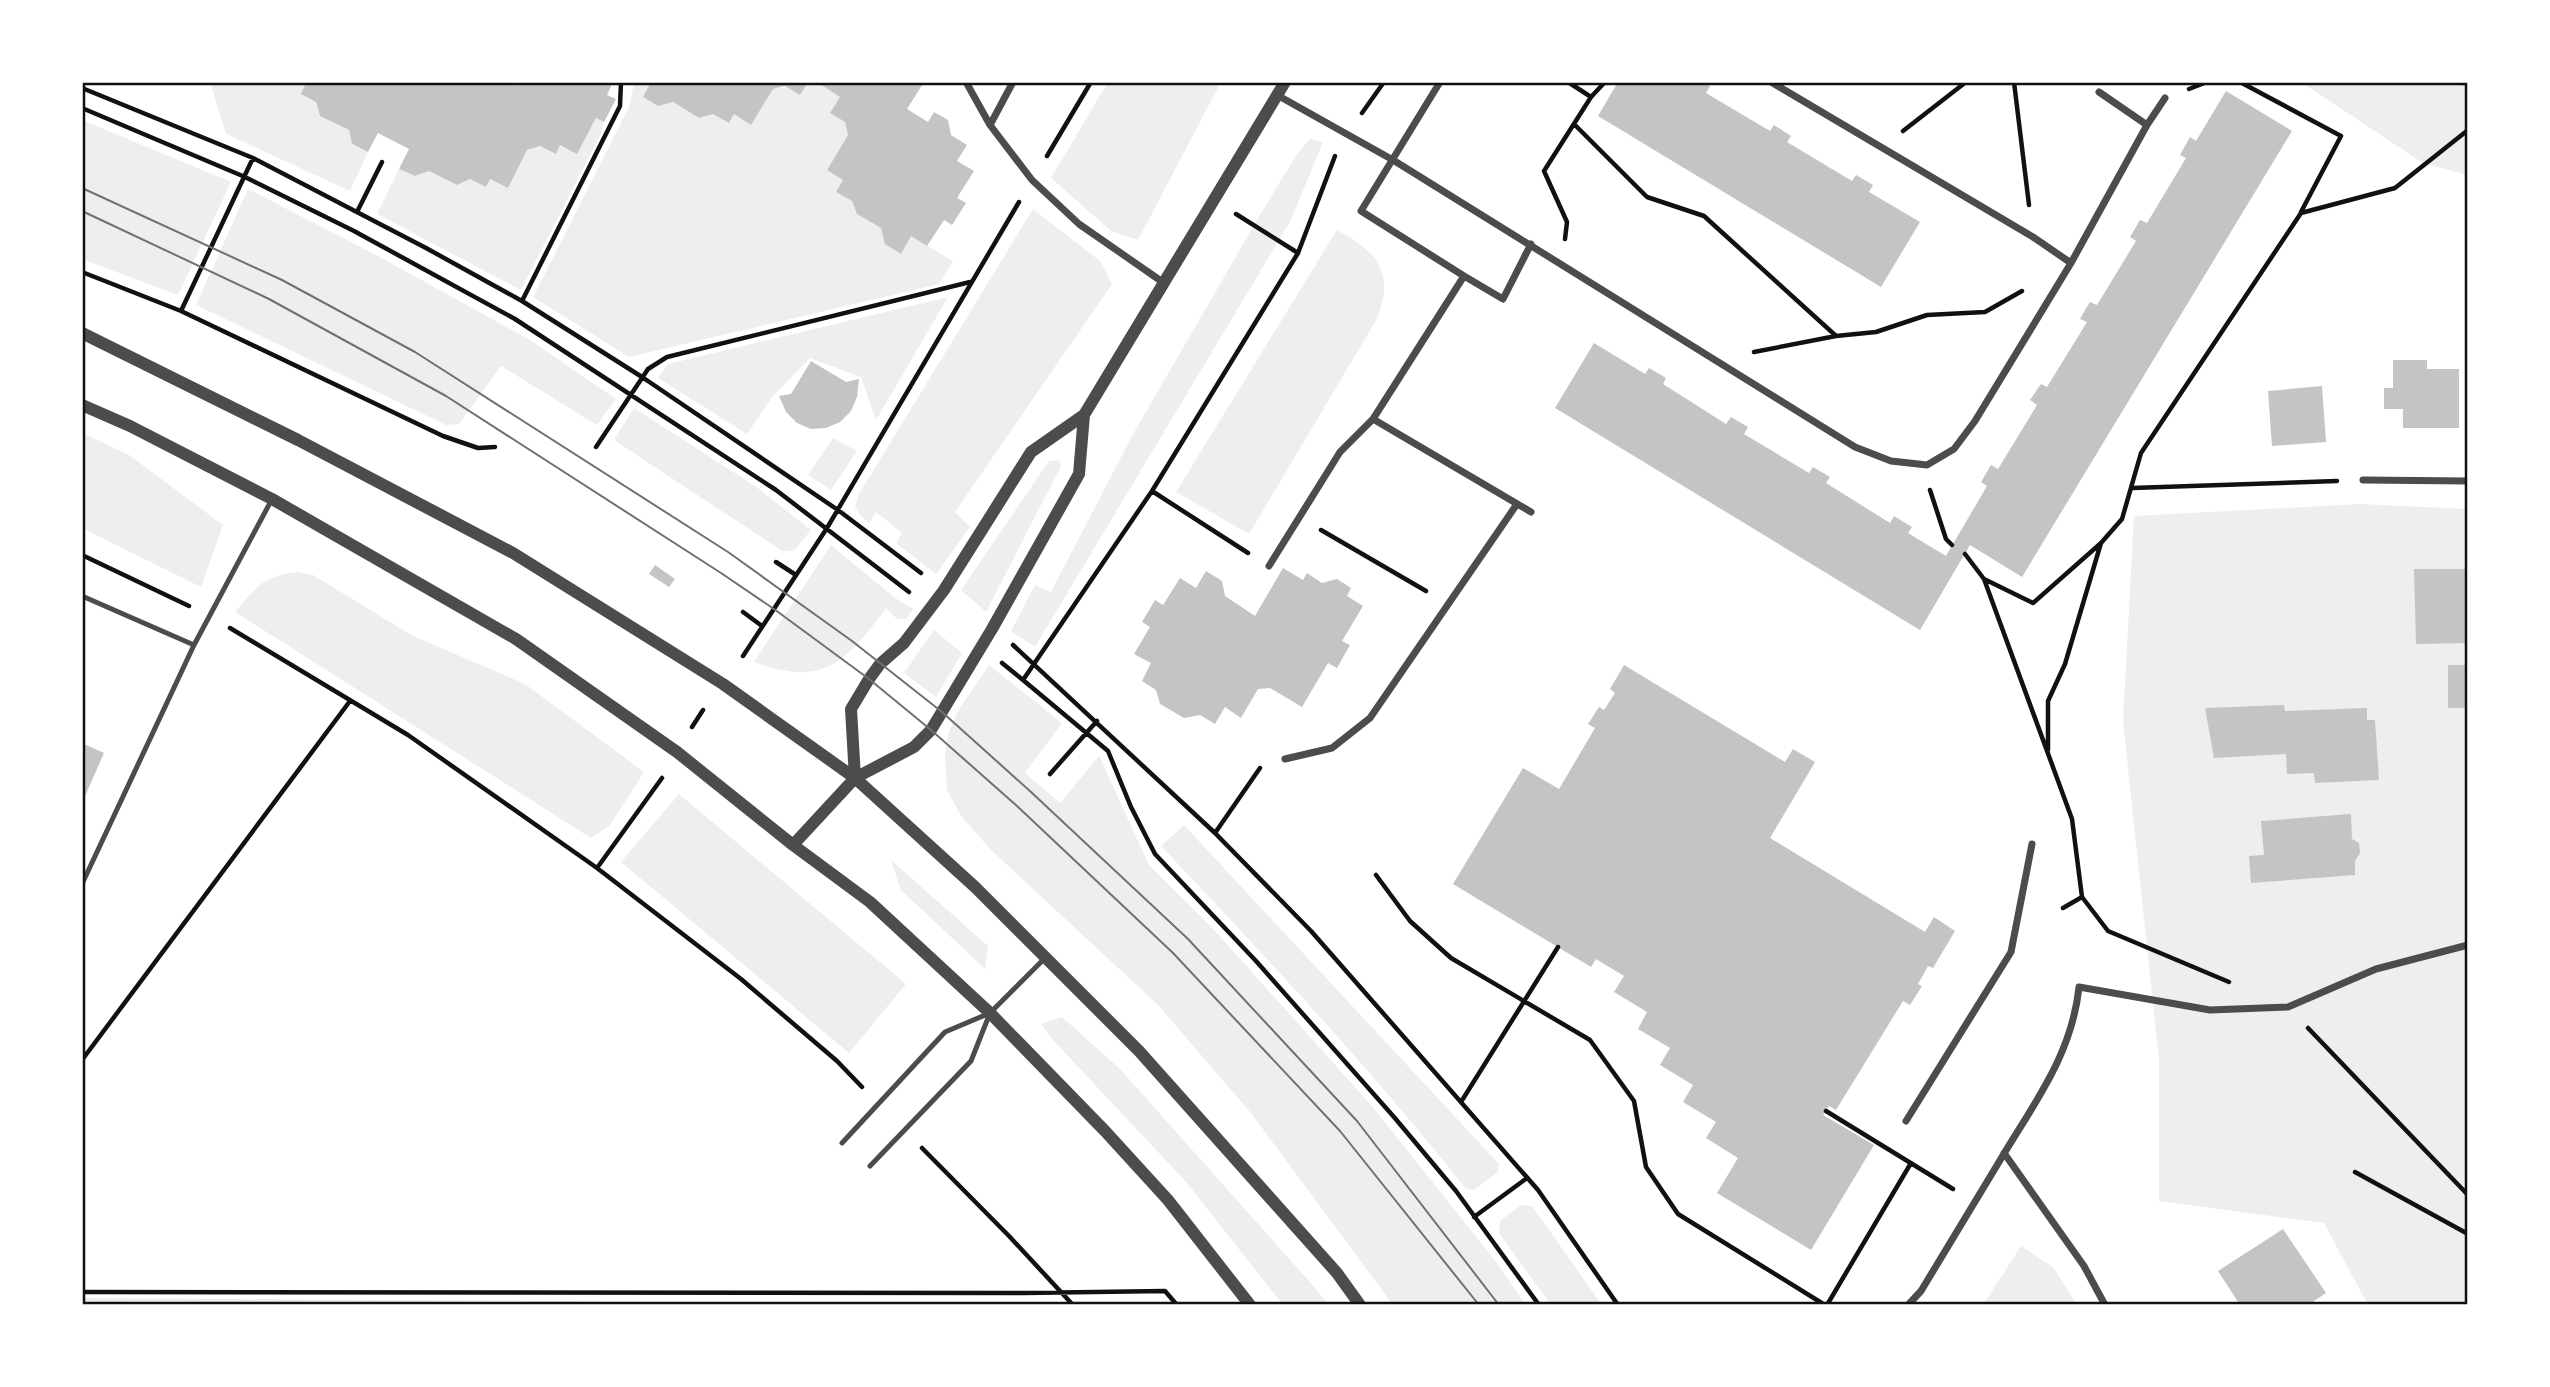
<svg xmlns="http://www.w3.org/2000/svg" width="2550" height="1387" viewBox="0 0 2550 1387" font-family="Raleway,sans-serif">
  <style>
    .green { fill: #eee }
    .building { fill: #c4c4c4 }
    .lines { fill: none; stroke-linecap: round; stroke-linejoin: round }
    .path { stroke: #111; stroke-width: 4.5 }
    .service { stroke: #4c4c4c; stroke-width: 5 }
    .minor { stroke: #4c4c4c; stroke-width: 7 }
    .tertiary { stroke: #4c4c4c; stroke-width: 12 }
    .tram { stroke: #707070; stroke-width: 2 }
    .neatline { fill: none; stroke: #111; stroke-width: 2.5 }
  </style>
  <rect width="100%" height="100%" fill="#fff"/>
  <path class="green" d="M 210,82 L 299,82 C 311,88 317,104 320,116 L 349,130 L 352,145 L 368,152 L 350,191 L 226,134 Z
    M 634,82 L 651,82 L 643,97 L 657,106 L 673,102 L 699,118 L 713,114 L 729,123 L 734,114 L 751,125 L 773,89 L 817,82 L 840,97 L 830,113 L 845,122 L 848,135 L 827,170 L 843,180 L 837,192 L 852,201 L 857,214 L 881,228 L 911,236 L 953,261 L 939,284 L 629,357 L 533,297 L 630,105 Z
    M 1108,82 L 1221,82 L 1138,240 L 1111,231 L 1051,178 Z
    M 2301,82 L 2468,82 L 2468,175 L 2423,163 Z
    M 596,118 L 604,122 L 602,132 L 521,290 L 377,214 L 399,169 L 415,176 L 429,171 L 457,185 L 470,179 L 486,187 L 490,179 L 508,188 L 527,150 L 540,146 L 555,154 L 560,145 L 577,153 Z
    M 82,120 L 231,182 L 178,295 L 82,259 Z
    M 1310,139 L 1323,142 L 1290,222 L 1035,647 L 1011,631 L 1035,585 L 1051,592 L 1132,436 L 1260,215 L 1297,154 Z
    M 248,189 L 378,256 L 530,340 L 616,399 L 597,425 L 501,366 L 459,424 L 446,425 L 196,305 Z
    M 1033,209 L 1100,261 L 1112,284 L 955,512 L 970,527 L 936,574 L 896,543 L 902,533 L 876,512 L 869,523 L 861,516 L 855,506 L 859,494 Z
    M 1337,230 C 1361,244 1385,257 1384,289 C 1384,298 1380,309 1378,317 L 1249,534 L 1176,492 Z
    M 948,297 L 876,420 L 861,377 L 810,358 L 773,396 L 747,434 L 658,378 L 668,364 Z
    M 634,408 L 755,486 L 811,530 L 794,551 L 782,551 L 614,440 Z
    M 82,433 L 129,455 L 223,525 L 201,587 L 82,528 Z
    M 833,438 L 857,451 L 831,490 L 808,475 Z
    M 1059,460 L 1061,466 L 986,612 L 961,590 L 1049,461 Z
    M 2360,504 L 2468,509 L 2468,1305 L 2368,1305 L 2324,1223 L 2159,1201 L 2159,1060 L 2123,721 L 2134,516 Z
    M 831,545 L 894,597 L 913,609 L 906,619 L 897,619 L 886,608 C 846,662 824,688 754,662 Z
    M 297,572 L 313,575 L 413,636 L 525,684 L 644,772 L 610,825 L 591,838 L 235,612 C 257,586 262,577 297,572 Z
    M 934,630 L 962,653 L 936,697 L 904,673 Z
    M 989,665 L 1062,723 L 1025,773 L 1060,803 L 1099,756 L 1149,865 L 1216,932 L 1372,1106 L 1497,1263 L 1526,1305 L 1393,1305 L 1251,1113 L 1157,1004 L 991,850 L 961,816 L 947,790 L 945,754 L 949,731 L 958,711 Z
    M 679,794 L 906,984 L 849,1053 L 621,862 Z
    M 1184,825 L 1499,1164 L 1498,1172 L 1474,1190 L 1466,1189 C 1371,1069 1266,957 1161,846 Z
    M 891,860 L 988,946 L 985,969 L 901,890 Z
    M 1062,1017 L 1120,1069 L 1317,1290 L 1328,1305 L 1283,1305 L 1187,1183 L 1052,1039 L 1041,1024 Z
    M 1521,1205 L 1532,1206 L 1602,1305 L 1551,1305 L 1499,1233 L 1500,1221 Z
    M 2021,1246 L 2053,1267 L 2077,1305 L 1983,1305 Z
    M 82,1298 L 1006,1304 L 1007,1305 L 82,1305 Z"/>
  <path class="building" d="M 300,82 L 508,82 L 515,86 L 516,82 L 613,82 L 607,95 L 616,99 L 604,122 L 596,118 L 577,154 L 560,145 L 556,154 L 540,146 L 527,150 L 508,188 L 490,179 L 486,187 L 470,179 L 457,185 L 429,171 L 415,176 L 399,169 L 409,149 L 378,133 L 368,152 L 352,144 L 349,130 L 320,116 L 316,102 L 301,94 L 305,85 Z
    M 651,82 L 808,82 L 800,95 L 785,86 L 773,89 L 751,125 L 734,114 L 729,123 L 713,114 L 699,118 L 673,102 L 658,106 L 643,97 Z
    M 817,82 L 924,82 L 907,109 L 928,122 L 934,112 L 948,120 L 951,135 L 967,145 L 957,161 L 974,171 L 957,198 L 966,203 L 952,225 L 944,220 L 927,246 L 911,236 L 901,254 L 885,244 L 881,228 L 857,214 L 852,201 L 836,192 L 843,180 L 827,170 L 848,135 L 845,122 L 830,113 L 840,97 Z
    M 1618,82 L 1703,82 L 1710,86 L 1706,93 L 1770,131 L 1774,125 L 1791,136 L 1787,142 L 1852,181 L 1856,175 L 1873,185 L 1869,192 L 1920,222 L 1881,287 L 1598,116 Z
    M 2226,91 L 2292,131 L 2022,577 L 1970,545 L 1920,630 L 1555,408 L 1594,343 L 1645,374 L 1649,368 L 1666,378 L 1663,384 L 1726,424 L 1731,417 L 1748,427 L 1744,434 L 1809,473 L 1813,467 L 1830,477 L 1826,483 L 1890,523 L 1894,516 L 1912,527 L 1908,533 L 1946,556 L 1987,486 L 1981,482 L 1991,465 L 1998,469 L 2037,405 L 2030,400 L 2041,384 L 2047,387 L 2087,322 L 2080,319 L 2085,310 L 2090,302 L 2097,305 L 2136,241 L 2130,237 L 2140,220 L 2147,223 L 2186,158 L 2180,155 L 2190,137 L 2196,141 Z
    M 2393,360 L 2427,360 L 2427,369 L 2459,369 L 2459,428 L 2403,428 L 2403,409 L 2384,409 L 2384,388 L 2393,388 Z
    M 811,361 L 846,382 L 859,379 L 857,397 L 851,411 L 840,422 L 826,428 L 811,429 L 797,423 L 786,412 L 779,396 L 791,394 Z
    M 2322,386 L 2326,442 L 2272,446 L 2268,391 Z
    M 655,565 L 675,579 L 669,587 L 649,574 Z
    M 1283,568 L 1303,580 L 1307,573 L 1322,583 L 1337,579 L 1351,588 L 1347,596 L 1363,606 L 1342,641 L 1350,645 L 1337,668 L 1328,663 L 1302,707 L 1270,688 L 1258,689 L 1241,718 L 1225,707 L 1215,724 L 1200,715 L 1184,718 L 1160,704 L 1156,690 L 1142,681 L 1151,663 L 1134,654 L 1150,627 L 1142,622 L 1155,600 L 1163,605 L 1180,578 L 1196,588 L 1206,571 L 1222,581 L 1225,596 L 1255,616 Z
    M 2414,569 L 2467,569 L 2468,643 L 2416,644 Z
    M 1624,665 L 1785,762 L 1793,749 L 1815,762 L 1770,838 L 1925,932 L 1934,917 L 1955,931 L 1933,968 L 1928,966 L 1918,984 L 1922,986 L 1910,1005 L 1903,1001 L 1836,1110 L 1829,1106 L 1823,1115 L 1874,1145 L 1811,1250 L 1717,1193 L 1738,1158 L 1706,1138 L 1716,1122 L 1683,1102 L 1693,1085 L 1660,1065 L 1670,1048 L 1638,1029 L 1647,1012 L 1614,992 L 1624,976 L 1596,959 L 1591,967 L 1453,884 L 1523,768 L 1559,789 L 1595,728 L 1588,724 L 1599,707 L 1604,710 L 1615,693 L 1610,689 Z
    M 2448,665 L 2468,665 L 2468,708 L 2448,708 Z
    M 2284,705 L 2285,711 L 2367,708 L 2367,720 L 2375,720 L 2379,780 L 2315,783 L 2314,773 L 2287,774 L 2286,754 L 2214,758 L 2205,708 Z
    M 82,743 L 104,753 L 82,803 Z
    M 2351,814 L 2352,839 L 2359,843 L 2360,853 L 2355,861 L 2355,875 L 2251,883 L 2249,856 L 2264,855 L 2261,821 Z
    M 2283,1229 L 2326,1293 L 2308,1305 L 2240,1305 L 2218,1271 Z"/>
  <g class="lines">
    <path class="path" d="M 1568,82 L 1591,97 L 1605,82
      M 2014,82 L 2029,205
      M 2191,82 L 2202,83
      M 2240,82 L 2341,136 L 2301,212
      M 2432,82 L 2468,83
      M 82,88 L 253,158 L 426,248 L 522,301 L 642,377 L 838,510 L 921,573
      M 2189,89 L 2207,82
      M 82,108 L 245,177 L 354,231 L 515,319 L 776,490 L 909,592
      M 1362,113 L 1384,82
      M 1574,124 L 1647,197 L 1704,216 L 1835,335
      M 1903,131 L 1966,82
      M 1047,156 L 1091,82
      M 1335,156 L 1298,253 L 1152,491 L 1023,680 L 1108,751 L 1131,807 L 1155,854 L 1256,961 L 1394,1117 L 1456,1191 L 1539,1305
      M 357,212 L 382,162
      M 1236,214 L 1298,253
      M 1565,239 L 1567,222 L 1544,171 L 1591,97
      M 82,272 L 181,311 L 443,436 L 478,448 L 495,447
      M 522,301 L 620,106 L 621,82
      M 181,311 L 253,158
      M 1754,352 L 1836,336 L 1876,332 L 1927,315 L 1985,312 L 2022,291
      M 596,447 L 648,369 L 667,357 L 970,282
      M 2132,488 L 2337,481
      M 1930,490 L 1946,539 L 1952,545
      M 1152,491 L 1248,553
      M 1321,530 L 1426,591
      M 1965,554 L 1984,579 L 2072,819 L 2082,897 L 2063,908
      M 82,555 L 189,606
      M 776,562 L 796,575
      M 1984,579 L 2033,603 L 2101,543 L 2122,519 L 2141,453 L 2301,213 L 2395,188 L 2468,130
      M 743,612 L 762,626
      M 230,628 L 408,735 L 597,868 L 741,979 L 837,1061 L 862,1087
      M 1013,645 L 1215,833 L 1311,931 L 1538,1190 L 1618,1305
      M 743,656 L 827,528 L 1019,202
      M 1002,663 L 1023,680
      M 692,727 L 703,710
      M 2048,750 L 2048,701 L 2065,664 L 2101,543
      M 1050,774 L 1097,721
      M 1215,833 L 1260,768
      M 597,868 L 662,778
      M 1376,875 L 1410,921 L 1451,958 L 1590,1040 L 1634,1101 L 1646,1167 L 1678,1214 L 1825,1305
      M 2082,897 L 2108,931 L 2229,982
      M 2308,1028 L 2468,1195
      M 82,1060 L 350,701
      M 1461,1102 L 1558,947
      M 1826,1111 L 1953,1189
      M 922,1148 L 1009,1236 L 1073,1305
      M 2355,1172 L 2468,1234
      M 1474,1217 L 1527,1178
      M 82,1292 L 1023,1293 L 1165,1291 L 1177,1305
      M 1827,1305 L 1911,1163"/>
    <path class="service" d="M 82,596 L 194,645
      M 82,884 L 194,645 L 271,501
      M 842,1143 L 945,1032 L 990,1013 L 1044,959
      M 870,1166 L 971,1061 L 990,1013"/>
    <path class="minor" d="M 966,82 L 990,125
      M 1013,82 L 990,125 L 1032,180 L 1079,224 L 1164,283
      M 1440,82 L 1361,211 L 1464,276
      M 1771,82 L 2033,237 L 2071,263
      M 2099,92 L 2147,125
      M 1277,95 L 1393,160 L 1855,447 L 1891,461 L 1927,465 L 1954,449 L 1975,421 L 2071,263 L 2147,125 L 2165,98
      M 1531,244 L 1503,299 L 1464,276 L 1373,419 L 1531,512
      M 2363,480 L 2468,481
      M 1269,566 L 1340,452 L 1373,419
      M 1285,759 L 1332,748 L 1370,718 L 1517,504
      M 1906,1121 L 2011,952 L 2032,844
      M 2004,1153 L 2084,1266 L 2105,1305
      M 1908,1305 L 1921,1291 C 1948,1246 1975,1202 2002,1157 C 2035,1102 2072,1054 2079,987 L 2210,1010 L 2288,1007 L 2376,969 L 2468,945"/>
    <path class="tertiary" d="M 82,333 L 298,440 L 513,553 L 723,684 L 855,778 L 975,887 L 1139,1051 L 1337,1273 L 1360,1305
      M 82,405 L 130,426 L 272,499 L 516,639 L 677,752 L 793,845 L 870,902 L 990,1013 L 1105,1131 L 1168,1200 L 1250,1305
      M 855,778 L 851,709 L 869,679 L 880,664 L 904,643 L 944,590 L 1031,452 L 1084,415 L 1285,82
      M 793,845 L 855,778 L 914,747 L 931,730 L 992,629 L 1079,474 L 1084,415"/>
    <path class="tram" d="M 82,188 L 282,280 L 415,352 L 728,552 L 852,641 L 942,712 L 1031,792 L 1188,939 L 1357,1121 L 1499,1305
      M 82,211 L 269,299 L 446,396 L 721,573 L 774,609 L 869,679 L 931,730 L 1017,806 L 1173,953 L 1340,1131 L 1479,1305"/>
  </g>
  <rect width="2550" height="1387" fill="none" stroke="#ffffff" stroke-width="168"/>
  <rect x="84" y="84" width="2382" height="1219" class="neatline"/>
</svg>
